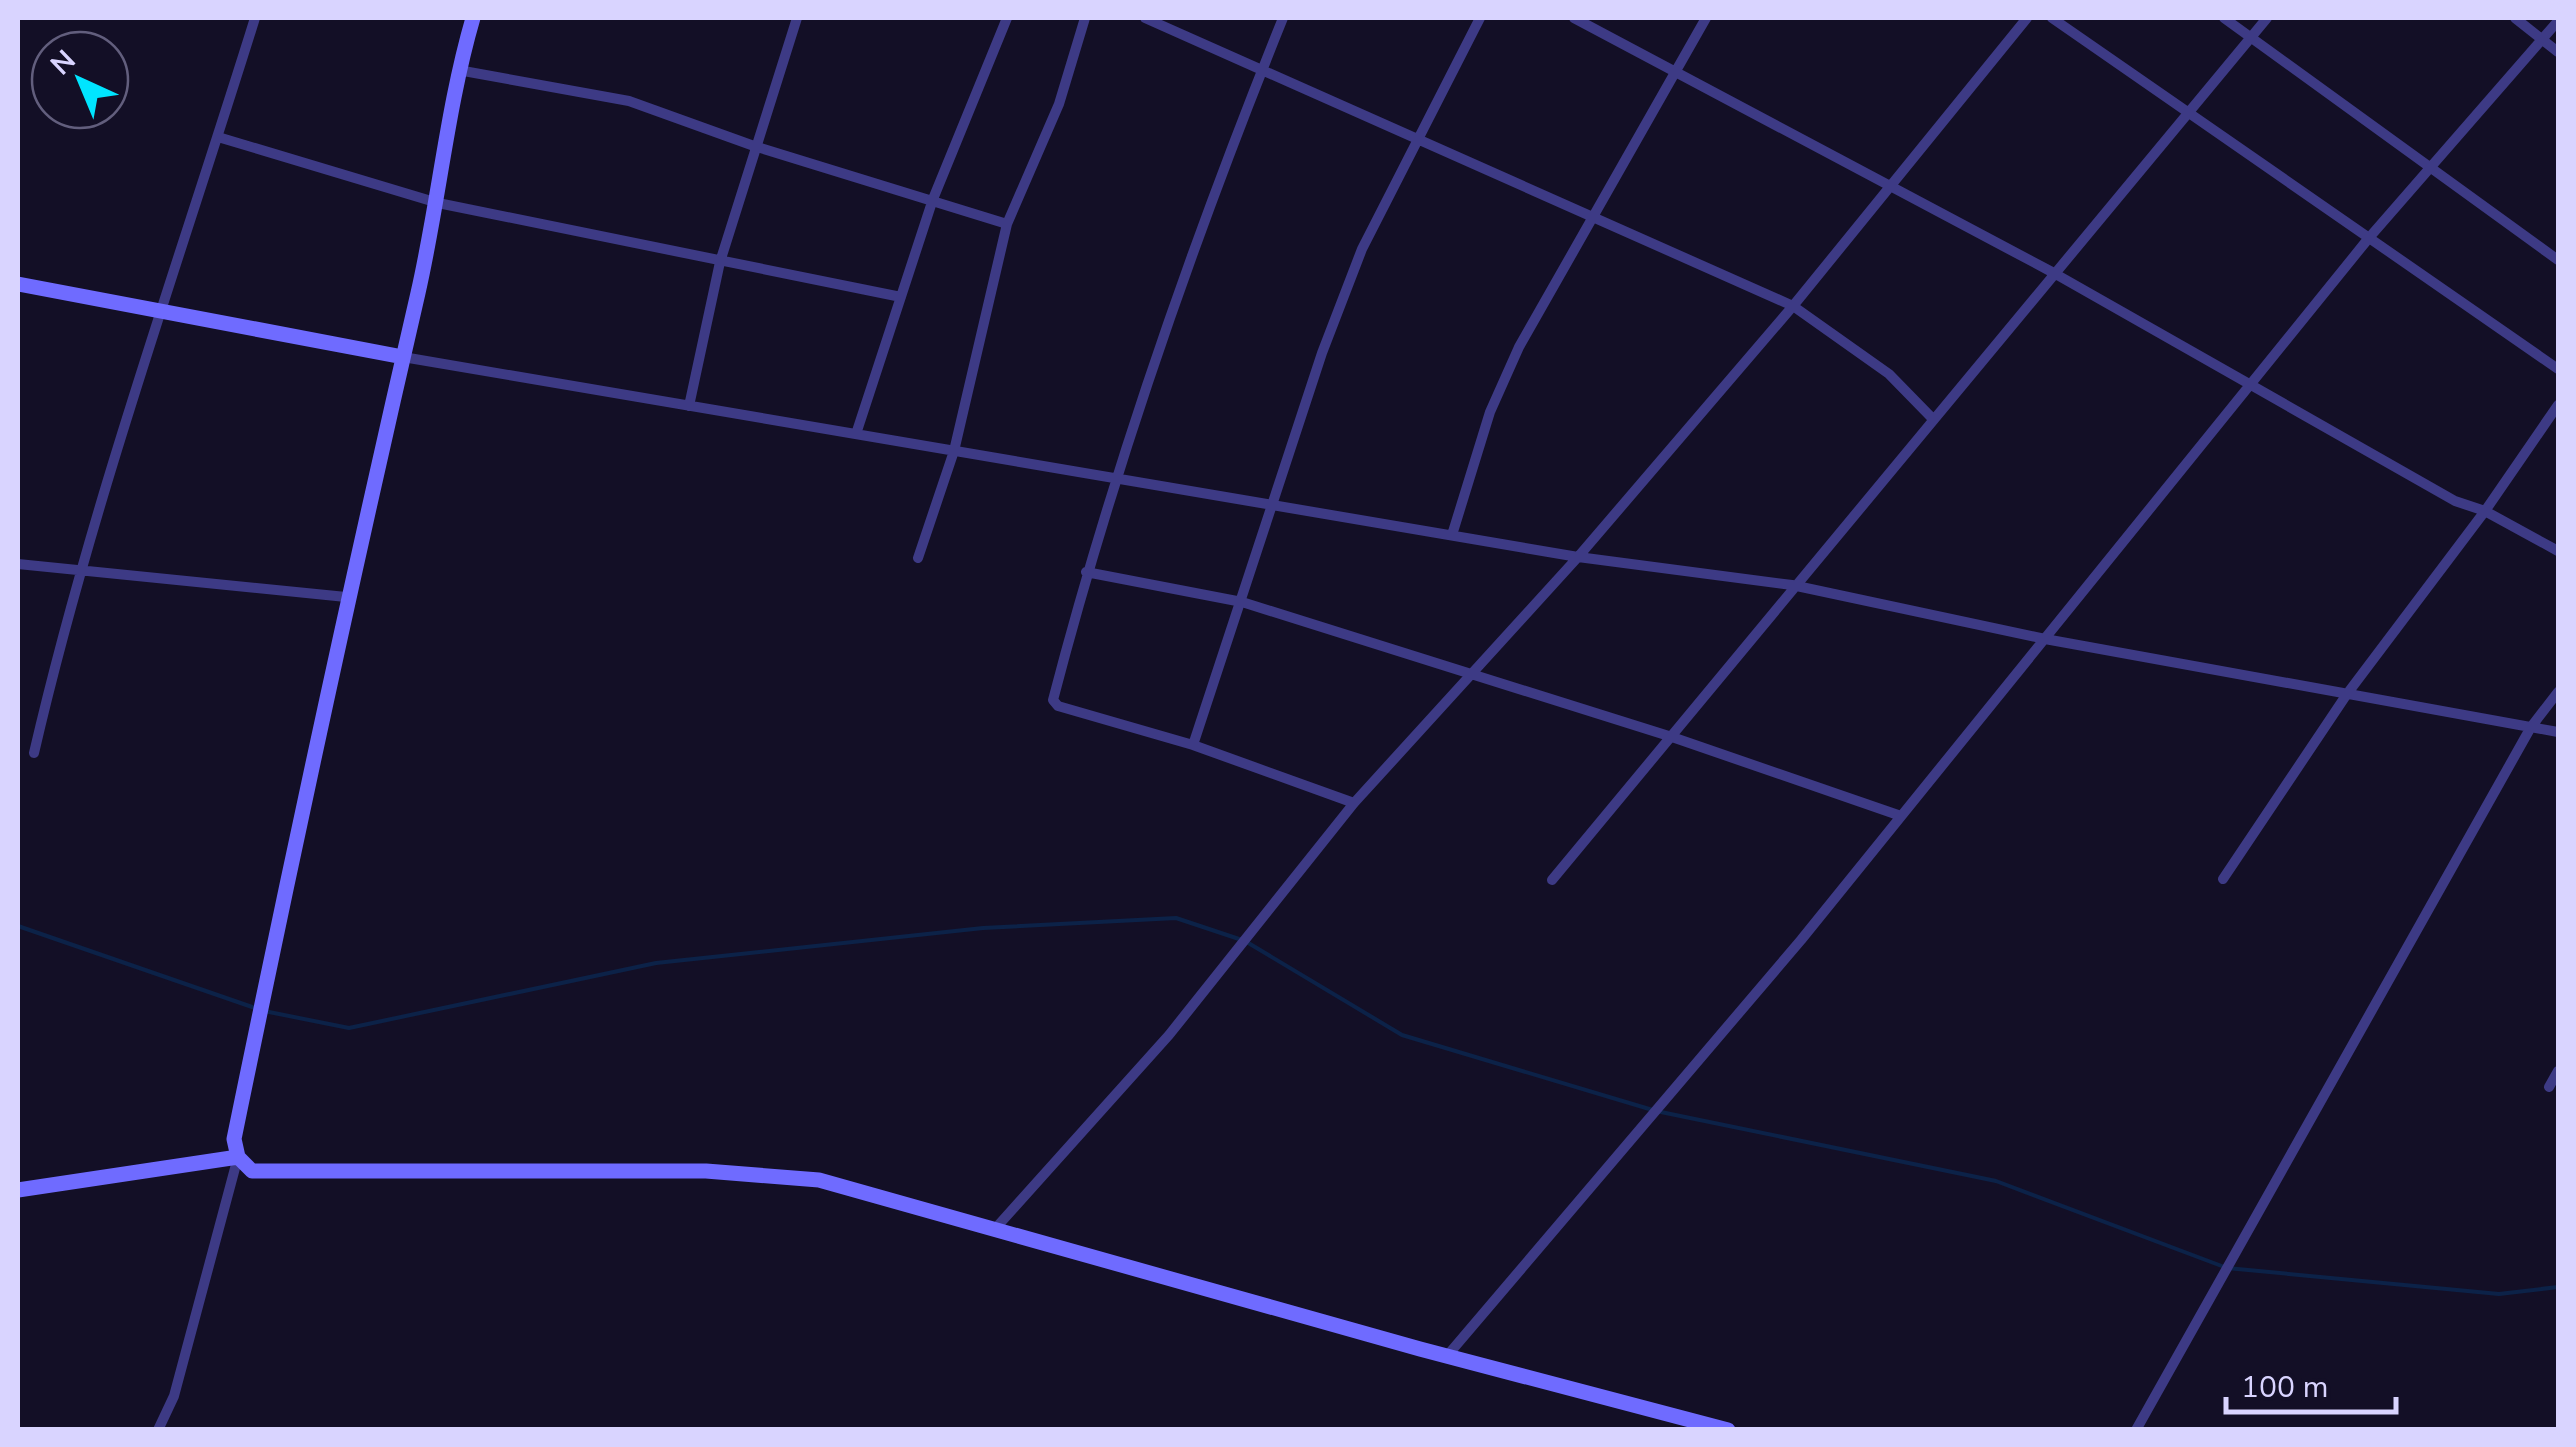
<svg xmlns="http://www.w3.org/2000/svg" width="2576" height="1447" viewBox="0 0 2576 1447" font-family="'Nunito Sans',sans-serif">
  <style>
    .lines { fill: none; stroke-linecap: round; stroke-linejoin: round }
    .stream { stroke: #0c2248; stroke-width: 4 }
    .street { stroke: #3d3a85; stroke-width: 10 }
    .secondary { stroke: #6f6bff; stroke-width: 15 }
  </style>
  <rect width="100%" height="100%" fill="#130f26"/>
  <g class="lines">
    <path class="stream" d="M 18,926 L 255,1008
      M 264,1011 L 349,1028 L 656,963 L 983,928 L 1176,918 L 1245,941 L 1402,1035 L 1656,1111 L 1996,1181 L 2227,1268 L 2499,1294 L 2558,1287"/>
    <path class="street" d="M 1145,18 L 1793,306 L 1889,374 L 1931,417
      M 1283,18 C 1193,241 1114,466 1053,700 L 1058,706 L 1193,745 L 1354,803
      M 1574,18 L 2052,272 L 2455,501 L 2485,511 L 2558,551
      M 2052,18 L 2558,369
      M 2224,18 L 2558,260
      M 2515,18 L 2558,52
      M 458,70 L 629,101 L 754,146 L 1007,224
      M 218,137 L 438,203 L 901,297
      M 403,357 L 1578,557 L 1792,585 L 2045,639 L 2558,732
      M 689,406 L 720,262 L 797,18
      M 856,434 L 933,199 L 1007,18
      M 1452,535 L 1490,412 L 1519,347 L 1706,18
      M 918,558 L 954,451 L 1007,224 L 1059,104 L 1085,18
      M 18,564 L 346,597
      M 1086,572 L 1242,602 L 1672,737 L 1901,816
      M 1193,745 L 1322,353 L 1362,249 L 1480,18
      M 34,753 C 92,503 179,262 255,18
      M 2223,879 L 2347,694 L 2485,511 L 2558,405
      M 1552,880 L 2267,18
      M 2549,1087 L 2558,1071
      M 994,1230 L 1169,1035 L 1354,803 L 1578,557 L 1793,306 L 2027,18
      M 1447,1356 L 1801,940 L 2368,239 L 2558,21
      M 158,1430 L 174,1396 L 238,1157
      M 2136,1430 L 2531,727 L 2558,692"/>
    <path class="secondary" d="M 473,18 C 447,107 439,201 418,293 C 353,574 292,856 234,1139 L 238,1157 L 252,1171 L 706,1171 L 819,1180 L 1420,1349 L 1728,1430
      M 18,284 L 403,357
      M 18,1190 L 238,1157"/>
  </g>
  <rect width="2576" height="1447" fill="none" stroke="#d9d4ff" stroke-width="40"/>
  <g transform="translate(80 80) rotate(316)"><circle r="48" fill="#130f26" stroke="#625e7d" stroke-width="2.5"/>
  <path d="M0-8L18 38L0 25L-18 38Z" fill="#00e5ff"/>
  <text y="-15" font-size="28" font-weight="bold" text-anchor="middle" fill="#d9d4ff">N</text>
  </g>
  <path d="M2226 1397v15h170v-15" fill="none" stroke="#d9d4ff" stroke-width="5"/>
  <text x="2241" y="1397" font-size="30" fill="#d9d4ff" stroke="#130f26" stroke-width="8" paint-order="stroke">100 m</text>
</svg>
